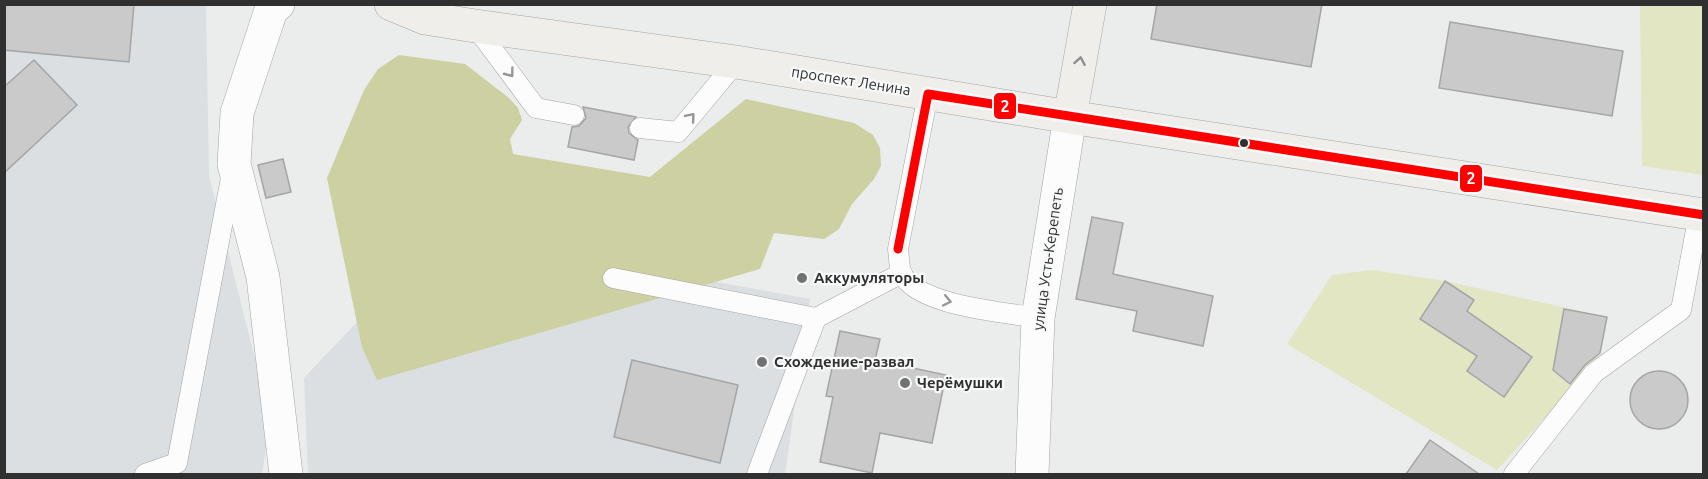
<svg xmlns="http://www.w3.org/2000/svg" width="1708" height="479" viewBox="0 0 1708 479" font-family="Ubuntu,sans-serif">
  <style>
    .built { fill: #dbdfe2 }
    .green { fill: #e3e6c3 }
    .forest { fill: #cdd0a0 }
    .building { fill: #cacaca; stroke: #a5a5a5; stroke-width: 1.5 }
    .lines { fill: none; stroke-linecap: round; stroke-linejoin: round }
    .service-casing { stroke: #a4a4a4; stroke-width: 21 }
    .minor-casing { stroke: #a4a4a4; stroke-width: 34 }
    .secondary-casing { stroke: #a4a4a4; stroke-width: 34 }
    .service { stroke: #fcfcfc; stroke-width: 20 }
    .minor { stroke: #fcfcfc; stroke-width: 33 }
    .secondary { stroke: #efeeeb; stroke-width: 33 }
    .bus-1-casing { stroke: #f8f9fa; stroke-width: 14 }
    .bus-1 { stroke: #f00; stroke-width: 9 }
    .oneway { stroke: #908f8e }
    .oneway2 { stroke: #969696 }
    .bus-dot { fill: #303030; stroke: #f8f9fa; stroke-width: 2 }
    .poi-dot { fill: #717272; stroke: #f8f9fa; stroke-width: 2 }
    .labels { text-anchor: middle; stroke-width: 4.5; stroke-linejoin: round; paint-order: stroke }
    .street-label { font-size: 15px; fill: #303030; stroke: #f8f9fa }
    .poi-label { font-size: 15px; font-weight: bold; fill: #303030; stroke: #f8f9fa; text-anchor: start }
    .line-badge { stroke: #f8f9fa; stroke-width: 2 }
    .badge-label { font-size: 16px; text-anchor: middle; font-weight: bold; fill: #fff }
  </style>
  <rect width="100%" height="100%" fill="#ebecec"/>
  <path class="built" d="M 4,5 L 206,5 L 209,175 L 270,419 L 262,474 L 5,474 Z
    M 510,244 L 810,299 L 785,474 L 308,474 L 304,378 L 422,253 Z"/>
  <path class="green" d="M 1640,5 L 1703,5 L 1703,175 L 1642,166 Z
    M 1372,270 L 1445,281 L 1607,317 L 1600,353 L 1574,386 L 1497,470 L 1287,344 L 1332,275 Z"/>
  <path class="forest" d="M 399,55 L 465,64 L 509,98 L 518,108 L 522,120 L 510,139 L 513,154 L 650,177 L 746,99 L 854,123 L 873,135 L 880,148 L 881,166 L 874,179 L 852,204 L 839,229 L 824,239 L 774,233 L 760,269 L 377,380 L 362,347 L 327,178 L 364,90 L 378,69 Z"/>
  <path class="building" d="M 4,4 L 134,4 L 129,62 L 4,50 Z
    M 1157,4 L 1322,4 L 1311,67 L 1151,39 Z
    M 1450,22 L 1623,51 L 1612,116 L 1439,88 Z
    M 34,60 L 77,105 L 4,173 L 4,87 Z
    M 583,107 L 636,117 L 628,127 L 629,133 L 638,140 L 634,160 L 568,147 L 572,127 L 579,126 L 586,118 Z
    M 283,159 L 291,192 L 266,198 L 258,165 Z
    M 1092,217 L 1123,223 L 1113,274 L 1213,296 L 1203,346 L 1133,331 L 1137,311 L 1076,299 Z
    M 1445,281 L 1474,300 L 1467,311 L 1532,357 L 1504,397 L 1467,371 L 1477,356 L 1420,319 Z
    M 1564,309 L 1607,317 L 1600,353 L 1585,365 L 1570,384 L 1553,370 Z
    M 840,331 L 880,339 L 875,360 L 946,375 L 932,443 L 880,433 L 872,473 L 820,462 L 833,397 L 826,396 Z
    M 632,360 L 738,385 L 720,463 L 614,437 Z
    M1630 400a29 29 0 1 1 58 0a29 29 0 1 1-58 0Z
    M 1430,440 L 1479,474 L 1406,474 Z"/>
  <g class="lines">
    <g class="service-casing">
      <path id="service" d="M 475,26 L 536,108 L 574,115
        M 928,94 L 898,249 C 899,256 899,266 901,272 C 915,306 1005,312 1038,318
        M 640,128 L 678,132 L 736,62
        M 613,278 L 816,318 L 902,273
        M 145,474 L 177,463 L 231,178
        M 757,474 L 816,318
        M 1514,474 L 1594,373 L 1681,310 L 1699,214"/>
    </g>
    <g class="minor-casing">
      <path id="minor" d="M 278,4 L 271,10 L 237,113 L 234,164 L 263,277 L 286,474
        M 1032,474 L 1038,318 L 1070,117"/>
    </g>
    <g class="secondary-casing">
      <path id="secondary" d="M 391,4 L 425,18 L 475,26 L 736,62 L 1070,117 L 1704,215
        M 1070,117 L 1090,4"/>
    </g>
    <use href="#service" class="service"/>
    <use href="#minor" class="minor"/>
    <use href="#secondary" class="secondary"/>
    <g class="bus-1-casing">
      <path id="bus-1" d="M 898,249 L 928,94 L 1704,215"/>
    </g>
    <use href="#bus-1" class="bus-1"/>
  </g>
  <defs><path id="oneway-chevron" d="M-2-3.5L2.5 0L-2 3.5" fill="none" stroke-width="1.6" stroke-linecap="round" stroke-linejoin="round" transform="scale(1.5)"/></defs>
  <use class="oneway" href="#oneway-chevron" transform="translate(1080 61) rotate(-80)"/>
  <g class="oneway2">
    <use href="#oneway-chevron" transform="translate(510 73) rotate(53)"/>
    <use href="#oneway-chevron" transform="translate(691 117) rotate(-50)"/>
    <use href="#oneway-chevron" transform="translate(947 301) rotate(12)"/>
  </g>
  <circle class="bus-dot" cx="1244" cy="143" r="5"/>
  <g class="poi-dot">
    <circle cx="802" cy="278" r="6"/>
    <circle cx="762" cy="362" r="6"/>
    <circle cx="905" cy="383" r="6"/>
  </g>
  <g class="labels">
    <g class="street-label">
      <text transform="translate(851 81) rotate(9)" y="5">проспект Ленина</text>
      <text transform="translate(1048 259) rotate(-82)" y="5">улица Усть-Керепеть</text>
    </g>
    <g class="poi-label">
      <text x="814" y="283">Аккумуляторы</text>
      <text x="774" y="367">Схождение-развал</text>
      <text x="917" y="388">Черёмушки</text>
    </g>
  </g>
  <g class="line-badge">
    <rect x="993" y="92" width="24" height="28" rx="6" fill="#f00"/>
    <rect x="1459" y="164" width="24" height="29" rx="6" fill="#f00"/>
  </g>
  <g class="badge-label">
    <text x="1005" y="112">2</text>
    <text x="1471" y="184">2</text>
  </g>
  <rect width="1708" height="479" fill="none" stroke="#303030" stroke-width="12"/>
</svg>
